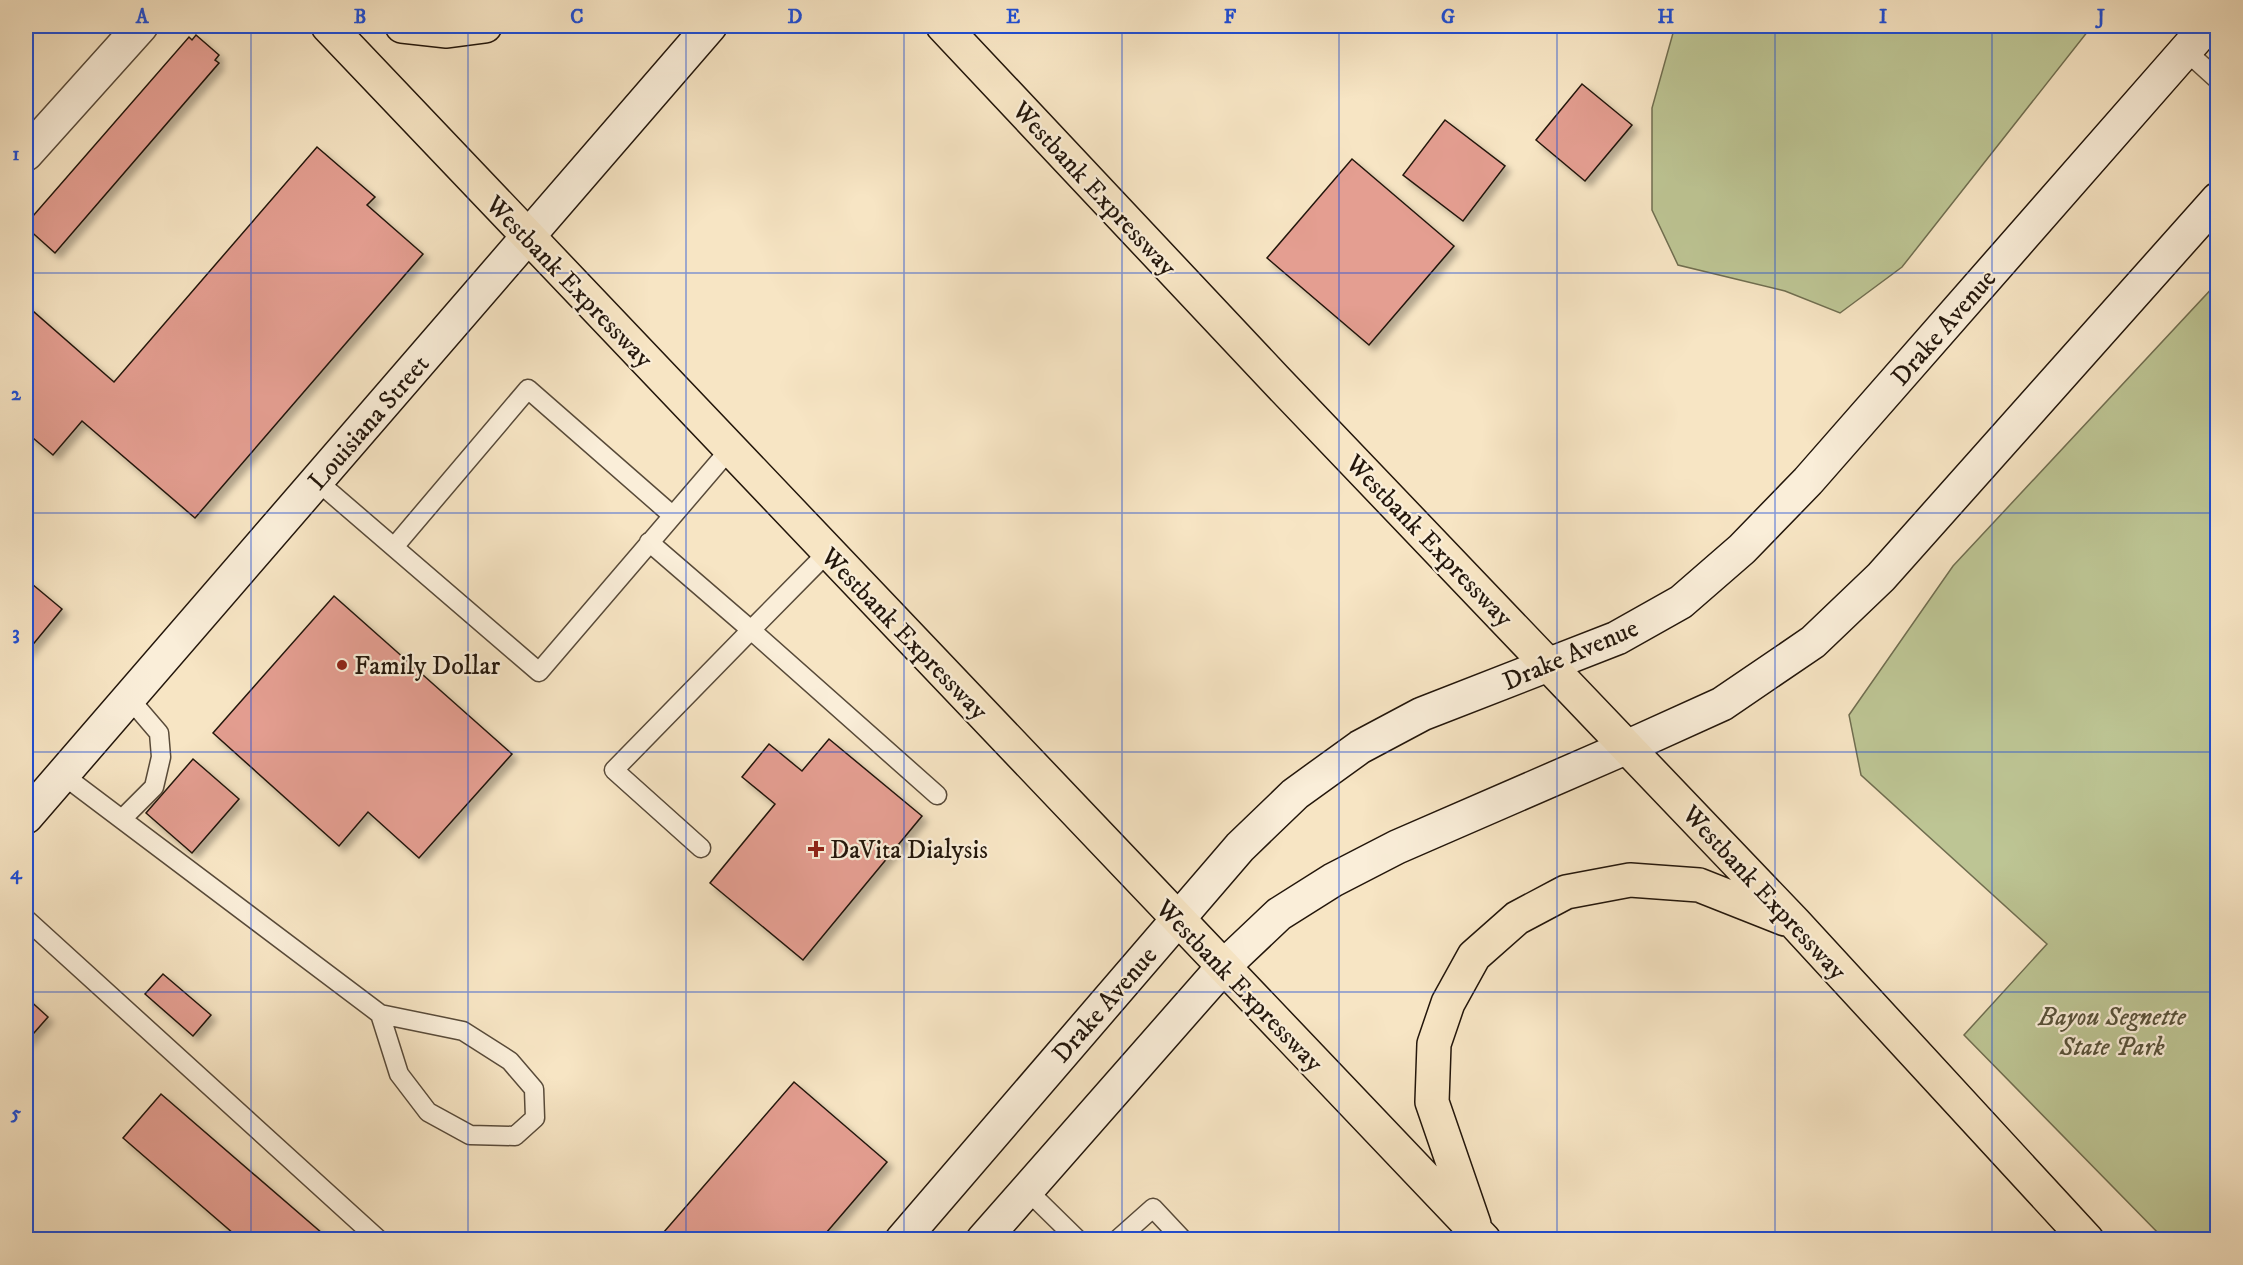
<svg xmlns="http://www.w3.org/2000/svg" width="2243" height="1265" viewBox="0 0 2243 1265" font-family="'IM FELL DW Pica',serif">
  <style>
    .green { fill: #bdc594; stroke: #706e50; stroke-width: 1.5 }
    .building { fill: #e49e91; stroke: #23160b; stroke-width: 1.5; filter: url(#shadow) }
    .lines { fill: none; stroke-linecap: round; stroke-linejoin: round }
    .lane-casing { stroke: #584a39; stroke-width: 21 }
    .street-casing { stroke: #584a39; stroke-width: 36 }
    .secondary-casing { stroke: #23160b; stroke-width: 36 }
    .highway-casing { stroke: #23160b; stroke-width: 36 }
    .lane { stroke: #faeed9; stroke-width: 18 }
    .street { stroke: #faeed9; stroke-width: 33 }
    .secondary { stroke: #faeed9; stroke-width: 33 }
    .highway { stroke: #f7e5c4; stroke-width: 33 }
    .grid { fill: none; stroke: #1d4ed8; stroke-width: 1.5; stroke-opacity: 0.55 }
    .poi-dot { fill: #8f2418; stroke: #faeed9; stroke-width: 2 }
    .labels { text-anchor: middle; stroke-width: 4.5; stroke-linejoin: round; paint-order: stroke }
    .street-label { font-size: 26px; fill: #23160b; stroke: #faeed9 }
    .poi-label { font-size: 26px; fill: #23160b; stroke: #faeed9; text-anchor: start }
    .park-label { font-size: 26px; font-style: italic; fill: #59533b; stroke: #faeed9 }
    .neatline { fill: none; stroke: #1d4ed8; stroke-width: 2 }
    .grid-label { font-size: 20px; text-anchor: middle; font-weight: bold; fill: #1d4ed8 }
  </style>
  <defs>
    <filter id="shadow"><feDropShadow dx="5.5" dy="5.5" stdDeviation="3" flood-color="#0004"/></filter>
  </defs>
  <rect width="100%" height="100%" fill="#f7e5c4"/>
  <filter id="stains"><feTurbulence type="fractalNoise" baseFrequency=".00333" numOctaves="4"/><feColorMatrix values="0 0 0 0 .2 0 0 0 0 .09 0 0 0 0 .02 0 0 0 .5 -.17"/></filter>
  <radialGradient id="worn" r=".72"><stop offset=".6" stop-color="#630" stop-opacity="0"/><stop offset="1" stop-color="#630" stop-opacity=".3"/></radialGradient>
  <path class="green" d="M 1675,26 L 2092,26 L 1902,267 L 1840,313 L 1785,291 L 1678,265 L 1652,210 L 1652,108 Z
    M 2217,283 L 2217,1239 L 2164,1239 L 1964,1035 L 2047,944 L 1861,775 L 1849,715 L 1953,566 Z"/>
  <path class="building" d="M 196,35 L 219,55 L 215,60 L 219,63 L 55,253 L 26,227 L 26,224 L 189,37 L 192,40 Z
    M 1582,84 L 1632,125 L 1585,181 L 1536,140 Z
    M 1445,120 L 1505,166 L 1463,221 L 1403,175 Z
    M 317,147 L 375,197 L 367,205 L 423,254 L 195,518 L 82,421 L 53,455 L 26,432 L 26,305 L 114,382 Z
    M 1352,159 L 1454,246 L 1369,345 L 1267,258 Z
    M 26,579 L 62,609 L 26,653 Z
    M 334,596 L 512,754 L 419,858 L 368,812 L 339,846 L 213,733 Z
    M 829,739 L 922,816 L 803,960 L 710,883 L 775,804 L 742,777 L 769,744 L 802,771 Z
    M 193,759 L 239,799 L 192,853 L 146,813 Z
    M 163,974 L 211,1015 L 193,1036 L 145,994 Z
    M 26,997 L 48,1017 L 26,1042 Z
    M 794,1082 L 887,1162 L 820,1240 L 657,1240 Z
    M 161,1094 L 330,1240 L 241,1240 L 123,1138 Z"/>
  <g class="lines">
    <g class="lane-casing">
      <path id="lane" d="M 2186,51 L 2218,80
        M 317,481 L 539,672 L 730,449
        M 649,542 L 751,630 L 828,552
        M 394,547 L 528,389 L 672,515
        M 63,775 L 380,1014 L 463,1031 L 510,1061 L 534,1089 L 535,1118 L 515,1136 L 470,1135 L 428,1112 L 399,1074 L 380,1014
        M 122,819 L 154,787 L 161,757 L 159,733 L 129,698
        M 701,848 L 614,770 L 751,630 L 937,795
        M 26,919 L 379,1240
        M 1027,1190 L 1078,1240
        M 1117,1240 L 1153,1208 L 1183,1240"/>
    </g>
    <g class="street-casing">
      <path id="street" d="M 26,154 L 141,26"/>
    </g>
    <g class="secondary-casing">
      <path id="secondary" d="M 26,817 L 710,26
        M 902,1240 L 1240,847 L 1295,794 L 1360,747 L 1422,714 L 1617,638 L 1681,602 L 1742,549 L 1808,481 L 2207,26
        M 983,1240 L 1223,967 L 1279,914 L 1333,880 L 1397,847 L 1627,747 L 1722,704 L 1813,642 L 1881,577 L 2218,199"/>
    </g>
    <g class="highway-casing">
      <path id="highway" d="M 328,26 L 1484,1240
        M 402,26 L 447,31 L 485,26
        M 943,26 L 1275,379 L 1795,923 L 2087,1240
        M 1474,1224 L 1432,1102 L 1434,1044 L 1448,1003 L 1474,956 L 1517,918 L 1566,892 L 1630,880 L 1699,885 L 1785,919"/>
    </g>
    <use href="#lane" class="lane"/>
    <use href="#street" class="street"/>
    <use href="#secondary" class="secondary"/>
    <use href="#highway" class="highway"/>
  </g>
  <path class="grid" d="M 251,26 L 251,1240M 468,26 L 468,1240M 686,26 L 686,1240M 904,26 L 904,1240M 1122,26 L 1122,1240M 1339,26 L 1339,1240M 1557,26 L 1557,1240M 1775,26 L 1775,1240M 1992,26 L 1992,1240M 26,273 L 2218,273M 26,513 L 2218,513M 26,752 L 2218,752M 26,992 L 2218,992"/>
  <g class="poi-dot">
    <circle cx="342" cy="665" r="6"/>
    <path d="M813 840h6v6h6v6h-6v6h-6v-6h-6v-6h6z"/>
  </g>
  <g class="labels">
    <g class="street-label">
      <text transform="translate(1095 188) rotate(47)" y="9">Westbank Expressway</text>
      <text transform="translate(570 281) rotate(46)" y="9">Westbank Expressway</text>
      <text transform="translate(1943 327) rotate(-49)" y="9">Drake Avenue</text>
      <text transform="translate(368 422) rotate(-49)" y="9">Louisiana Street</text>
      <text transform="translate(1430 540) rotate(46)" y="9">Westbank Expressway</text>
      <text transform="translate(905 633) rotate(46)" y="9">Westbank Expressway</text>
      <text transform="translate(1570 654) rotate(-23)" y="9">Drake Avenue</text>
      <text transform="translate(1765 892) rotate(47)" y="9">Westbank Expressway</text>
      <text transform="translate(1240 985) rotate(46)" y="9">Westbank Expressway</text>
      <text transform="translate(1104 1004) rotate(-49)" y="9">Drake Avenue</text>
    </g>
    <g class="poi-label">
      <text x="354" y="674">Family Dollar</text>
      <text x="830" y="858">DaVita Dialysis</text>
    </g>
    <g class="park-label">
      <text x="2112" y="1025">Bayou Segnette<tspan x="2112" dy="30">State Park</tspan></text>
    </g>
  </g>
  <rect width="2243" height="1265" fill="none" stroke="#f7e5c4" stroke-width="66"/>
  <rect x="33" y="33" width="2177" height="1199" class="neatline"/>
  <g class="grid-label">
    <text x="142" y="23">A</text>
    <text x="360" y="23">B</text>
    <text x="577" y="23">C</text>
    <text x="795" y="23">D</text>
    <text x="1013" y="23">E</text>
    <text x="1230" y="23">F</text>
    <text x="1448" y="23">G</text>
    <text x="1666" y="23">H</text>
    <text x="1883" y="23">I</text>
    <text x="2101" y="23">J</text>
    <text x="16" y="160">1</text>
    <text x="16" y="400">2</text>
    <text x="16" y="639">3</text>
    <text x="16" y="879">4</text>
    <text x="16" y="1119">5</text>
  </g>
  <rect width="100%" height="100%" filter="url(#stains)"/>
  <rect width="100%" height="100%" fill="url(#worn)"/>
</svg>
